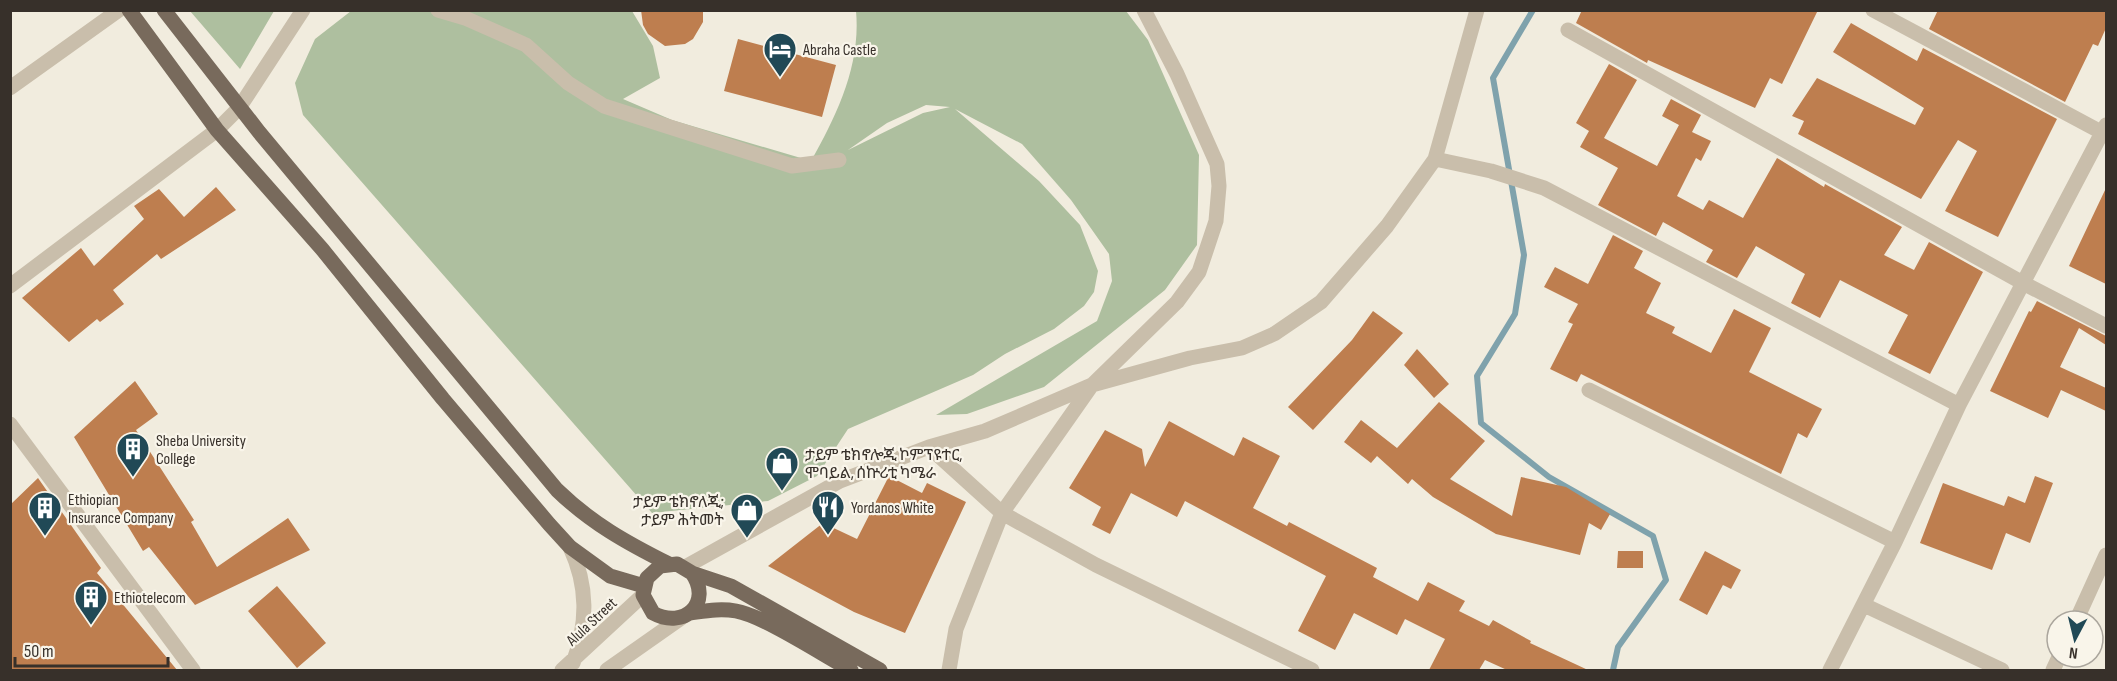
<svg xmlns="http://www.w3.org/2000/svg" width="2117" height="681" viewBox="0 0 2117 681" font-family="'Sofia Sans Condensed','Noto Sans Ethiopic',sans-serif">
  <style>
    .green { fill: #aebf9f; fill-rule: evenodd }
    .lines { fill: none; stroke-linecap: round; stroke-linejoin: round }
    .stream { stroke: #7fa2ac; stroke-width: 6 }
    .building { fill: #be7e4f }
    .minor { stroke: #c9beab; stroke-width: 15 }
    .major { stroke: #786a5c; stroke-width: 15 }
    .labels { text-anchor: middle; stroke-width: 4.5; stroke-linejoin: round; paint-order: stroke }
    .poi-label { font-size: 16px; fill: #37302a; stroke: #f9f5ea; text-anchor: start }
    .street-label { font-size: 16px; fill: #37302a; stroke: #f9f5ea }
  </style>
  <rect width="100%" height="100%" fill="#f1ecde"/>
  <path class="green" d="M 190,11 L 274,11 L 240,69 Z
    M 351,11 L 632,11 L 653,46 L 660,78 L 623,99 L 672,120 L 811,161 C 837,115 861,65 856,11 L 1126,11 L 1148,40 L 1199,155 L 1197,245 L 1165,290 L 1044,387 L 967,414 L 936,415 L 1097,321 L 1112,281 L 1109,254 L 1071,200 L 1022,144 L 955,109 L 1039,181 L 1080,225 L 1098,271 L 1094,292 L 1084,306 L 1054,329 L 1005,354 L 973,375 L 848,429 L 817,476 L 768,501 L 652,513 L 303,115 L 295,83 L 315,39 ZM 926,105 L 950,107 L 923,113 L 848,150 L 887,123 Z"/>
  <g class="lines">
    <path class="stream" d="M 1533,10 L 1493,78 L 1524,255 L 1515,314 L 1477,376 L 1481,423 L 1549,477 L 1653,536 L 1666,580 L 1618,647 L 1613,670"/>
  </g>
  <path class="building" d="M 641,10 L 703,10 L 703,22 L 693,39 L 685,44 L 665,46 L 648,34 L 643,25 Z
    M 1582,10 L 1818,10 L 1782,84 L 1770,78 L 1755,108 L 1648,60 L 1647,63 L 1576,23 Z
    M 1938,10 L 2106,10 L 2106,28 L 2098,46 L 2093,44 L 2065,102 L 1929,29 Z
    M 1851,23 L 1917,61 L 1923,48 L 2057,119 L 1998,237 L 1945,211 L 1977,151 L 1958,140 L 1921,199 L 1798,134 L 1804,121 L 1792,116 L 1817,78 L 1915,125 L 1924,108 L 1833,52 Z
    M 738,39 L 836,65 L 822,117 L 724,91 Z
    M 1609,64 L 1637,80 L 1604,138 L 1657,166 L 1679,125 L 1662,116 L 1671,99 L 1701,115 L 1692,132 L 1711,141 L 1701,161 L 1696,158 L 1677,196 L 1703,210 L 1709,200 L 1743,218 L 1777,158 L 1824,187 L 1825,184 L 1902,227 L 1884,255 L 1914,270 L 1929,242 L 1983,272 L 1930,374 L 1888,353 L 1908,315 L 1840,280 L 1820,318 L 1791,303 L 1805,274 L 1756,246 L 1737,278 L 1706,262 L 1713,250 L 1663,222 L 1656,236 L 1598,205 L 1618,168 L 1580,147 L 1589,131 L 1576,123 Z
    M 216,187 L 236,210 L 161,259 L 157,254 L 113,290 L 124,304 L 100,322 L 97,319 L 69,342 L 22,298 L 81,248 L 94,266 L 144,219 L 134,206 L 159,189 L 184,217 Z
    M 2106,188 L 2106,284 L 2069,266 Z
    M 1613,235 L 1643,251 L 1634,268 L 1661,283 L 1646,313 L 1675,327 L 1672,333 L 1711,353 L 1734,309 L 1771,328 L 1749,372 L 1822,409 L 1807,438 L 1798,433 L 1781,474 L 1581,374 L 1577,382 L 1550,369 L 1573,324 L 1568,322 L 1578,304 L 1544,287 L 1555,267 L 1588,284 Z
    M 2037,301 L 2106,336 L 2106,345 L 2079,328 L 2060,367 L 2106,388 L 2106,411 L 2061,390 L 2048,418 L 1990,391 L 2029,311 L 2031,312 Z
    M 1373,311 L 1403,333 L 1313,430 L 1288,407 L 1352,340 Z
    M 1417,349 L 1449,384 L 1434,398 L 1404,365 Z
    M 135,381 L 158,414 L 136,430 L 194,520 L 191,522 L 217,567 L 288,518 L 310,550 L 195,605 L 149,547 L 143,551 L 74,437 Z
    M 1439,402 L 1485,441 L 1450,479 L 1512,516 L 1521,477 L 1566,487 L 1610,514 L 1601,530 L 1589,523 L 1580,555 L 1496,534 L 1433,497 L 1412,479 L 1408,484 L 1377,456 L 1371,463 L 1344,442 L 1361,420 L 1397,448 Z
    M 1169,421 L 1234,456 L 1243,437 L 1280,456 L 1253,508 L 1287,526 L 1289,522 L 1377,568 L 1373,577 L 1418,601 L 1428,582 L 1465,601 L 1459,611 L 1489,626 L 1493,620 L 1531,641 L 1530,643 L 1588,670 L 1507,670 L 1485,660 L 1479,670 L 1429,670 L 1445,639 L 1405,619 L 1397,635 L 1354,613 L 1335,650 L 1298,631 L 1326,576 L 1185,501 L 1177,517 L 1131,493 L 1110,534 L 1092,525 L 1101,507 L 1069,488 L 1105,430 L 1142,449 L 1145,467 Z
    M 889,476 L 922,493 L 927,483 L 966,502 L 905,633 L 854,612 L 768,566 L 823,523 L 857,539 Z
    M 2035,476 L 2053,483 L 2030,543 L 2006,533 L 1992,570 L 1920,543 L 1943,483 L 2004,506 L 2008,496 L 2025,503 Z
    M 38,478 L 101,568 L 97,573 L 177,670 L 10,670 L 10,505 Z
    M 1618,551 L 1643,551 L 1643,568 L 1617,568 Z
    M 1705,551 L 1741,570 L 1731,589 L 1723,585 L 1707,615 L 1679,600 Z
    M 277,586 L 326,643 L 297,668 L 248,611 Z"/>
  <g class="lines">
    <path class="minor" d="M 438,10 L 465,18 L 526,45 L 568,83 L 604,106 L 792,166 L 839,160
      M 1873,10 L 2103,133
      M 1568,30 L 2023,283 L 2106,326
      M 10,88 L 119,10
      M 1435,159 L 1491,171 L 1544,188 L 1959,405
      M 10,286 L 217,130 L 239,108 L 303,10
      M 1589,390 L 1895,542
      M 10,424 L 193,670
      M 929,447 L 1002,513 L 1096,565 L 1312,670
      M 570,547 C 588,586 588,623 573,663
      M 685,567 L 840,481 L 929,447 L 985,431 L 1092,385 L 1190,358 L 1242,348 L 1274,334 L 1321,302 L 1387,226 L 1435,159 L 1477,10
      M 1864,605 L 2002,670
      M 2076,621 L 2106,555
      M 562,670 L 643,595
      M 607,670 L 681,618
      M 949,670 L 956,629 L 1002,513 L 1092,385 L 1177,302 L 1199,272 L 1216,221 L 1219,186 L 1217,164 L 1177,74 L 1144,10
      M 1830,670 L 1895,542 L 1959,405 L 2106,125
      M 2053,670 L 2059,657"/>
    <path class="major" d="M 129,10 L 217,130 L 322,249 L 443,399 L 549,524 L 570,547 L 610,576 L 644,586
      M 164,10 L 259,132 L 557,490 C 591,523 627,543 669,564
      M 692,573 C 713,603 684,630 653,613 L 643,595 L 647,578 L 660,566 L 677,564 L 692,573 L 731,586 L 880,670
      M 690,613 C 705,611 720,608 736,611 C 764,616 823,655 851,670"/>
  </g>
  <defs>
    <g id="hotel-pin" transform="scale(1.725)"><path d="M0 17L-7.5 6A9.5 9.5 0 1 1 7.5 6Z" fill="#214956" stroke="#f9f5ea"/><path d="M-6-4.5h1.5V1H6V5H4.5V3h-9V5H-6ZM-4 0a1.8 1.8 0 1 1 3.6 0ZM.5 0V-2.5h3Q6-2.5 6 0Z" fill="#fff"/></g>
    <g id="building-pin" transform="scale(1.725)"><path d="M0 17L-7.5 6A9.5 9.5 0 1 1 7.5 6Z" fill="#214956" stroke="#f9f5ea"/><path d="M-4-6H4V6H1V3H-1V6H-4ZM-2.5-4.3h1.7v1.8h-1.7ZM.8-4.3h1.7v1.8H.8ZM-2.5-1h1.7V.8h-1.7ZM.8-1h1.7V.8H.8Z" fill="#fff"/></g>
    <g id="shop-pin" transform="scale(1.725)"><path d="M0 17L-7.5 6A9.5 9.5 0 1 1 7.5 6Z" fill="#214956" stroke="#f9f5ea"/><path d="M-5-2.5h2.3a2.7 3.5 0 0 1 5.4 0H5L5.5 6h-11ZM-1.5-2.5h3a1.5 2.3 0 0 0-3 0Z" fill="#fff"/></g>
    <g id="restaurant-pin" transform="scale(1.725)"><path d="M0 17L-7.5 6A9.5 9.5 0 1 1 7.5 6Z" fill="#214956" stroke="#f9f5ea"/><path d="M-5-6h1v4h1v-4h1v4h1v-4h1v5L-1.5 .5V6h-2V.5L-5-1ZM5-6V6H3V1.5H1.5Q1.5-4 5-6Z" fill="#fff"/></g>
  </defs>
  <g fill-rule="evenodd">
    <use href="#hotel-pin" x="780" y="49"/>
    <use href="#building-pin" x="133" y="449"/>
    <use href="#shop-pin" x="782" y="463"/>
    <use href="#restaurant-pin" x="828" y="507"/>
    <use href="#building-pin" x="45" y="508"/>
    <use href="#shop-pin" x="747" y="510"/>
    <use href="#building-pin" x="91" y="597"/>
  </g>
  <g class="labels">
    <g class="poi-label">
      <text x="803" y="55">Abraha Castle</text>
      <text x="156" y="446">Sheba University<tspan x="156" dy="18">College</tspan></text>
      <text x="805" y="460">ታይም ቴክኖሎጂ ኮምፕዩተር,<tspan x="805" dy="18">ሞባይል, ሰኵሪቲ ካሜራ</tspan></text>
      <text x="68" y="505">Ethiopian<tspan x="68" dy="18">Insurance Company</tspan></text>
      <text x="724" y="507" text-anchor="end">ታይም ቴክኖለጂ;<tspan x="724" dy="18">ታይም ሕትመት</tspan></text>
      <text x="851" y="513">Yordanos White</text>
      <text x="114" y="603">Ethiotelecom</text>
    </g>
    <g class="street-label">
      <text transform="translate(591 621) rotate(-43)" y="6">Alula Street</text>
    </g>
  </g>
  <rect width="2117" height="681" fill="none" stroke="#37302a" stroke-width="24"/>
  <g transform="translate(2075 639) rotate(187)"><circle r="28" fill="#f9f5ea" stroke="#aba69d" stroke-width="1.5"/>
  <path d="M0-4.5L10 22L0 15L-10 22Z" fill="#214956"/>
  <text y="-9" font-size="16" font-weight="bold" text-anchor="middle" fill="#37302a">N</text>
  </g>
  <path d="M15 657v9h153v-9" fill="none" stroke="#37302a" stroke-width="3"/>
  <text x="24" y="657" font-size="18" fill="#37302a" stroke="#f9f5ea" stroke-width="4.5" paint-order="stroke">50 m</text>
</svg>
